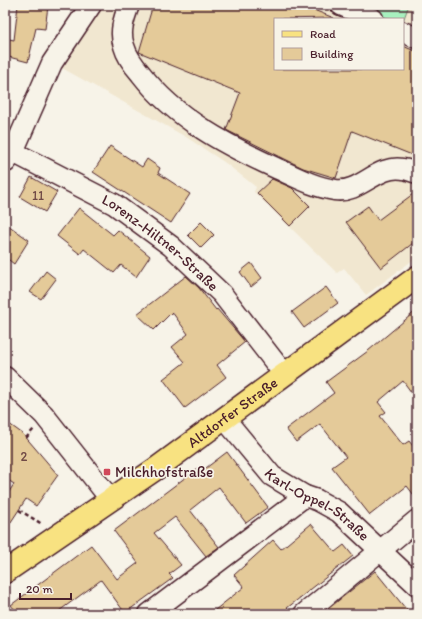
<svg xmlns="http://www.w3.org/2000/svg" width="422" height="619" viewBox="0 0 422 619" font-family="Itim,sans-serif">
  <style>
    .built { fill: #f1e7d0; fill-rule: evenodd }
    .green { fill: #a7f0be; stroke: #788874 }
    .building { fill: #e4ca99; stroke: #4a1f2b }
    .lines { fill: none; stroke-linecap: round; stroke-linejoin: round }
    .minor-casing { stroke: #4a1f2b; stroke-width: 23 }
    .major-casing { stroke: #4a1f2b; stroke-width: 25 }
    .path { stroke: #4a1f2b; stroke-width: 2.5; stroke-dasharray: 4 3; stroke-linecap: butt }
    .minor { stroke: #f7f3e8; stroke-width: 20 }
    .major { stroke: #f8e281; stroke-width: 22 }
    .poi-dot { fill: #d1495b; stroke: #f7f3e8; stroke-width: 1.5 }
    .labels { text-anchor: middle; stroke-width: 3.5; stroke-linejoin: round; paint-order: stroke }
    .number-label { font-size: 13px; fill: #704a46 }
    .street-label { font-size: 15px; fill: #4a1f2b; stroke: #f7f3e8 }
    .poi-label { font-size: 15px; fill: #4a1f2b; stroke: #f7f3e8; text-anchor: start }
  </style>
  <rect width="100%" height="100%" fill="#f7f3e8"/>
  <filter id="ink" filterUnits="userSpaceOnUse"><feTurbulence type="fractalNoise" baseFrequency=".025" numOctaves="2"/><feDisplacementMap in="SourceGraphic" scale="8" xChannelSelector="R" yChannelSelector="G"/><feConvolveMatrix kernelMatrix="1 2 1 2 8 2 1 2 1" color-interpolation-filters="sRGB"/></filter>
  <g filter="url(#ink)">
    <path class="built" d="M 104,5 L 417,5 L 417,257 L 366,295 L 344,268 L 337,273 L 254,192 L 256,187 L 224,162 L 186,137 L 62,68 ZM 275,19 L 403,19 L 403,69 L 275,69 Z"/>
    <path class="green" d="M 359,5 L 409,5 L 403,21 L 403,19 C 385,19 374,15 359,5 Z"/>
    <path class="building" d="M 18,5 L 48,6 L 45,29 L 36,28 L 28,62 L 5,56 L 9,39 L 14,40 Z
      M 153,5 L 301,5 L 334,18 L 275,19 L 275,69 L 403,69 L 403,46 L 417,52 L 417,157 L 352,131 L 336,178 L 303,168 L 226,130 L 240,93 L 139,52 Z
      M 110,146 L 142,167 L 147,159 L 160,168 L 158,173 L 190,194 L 171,223 L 93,172 Z
      M 31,177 L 57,192 L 45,212 L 20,197 Z
      M 272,179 L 292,188 L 310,206 L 290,226 L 257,193 Z
      M 417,191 L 417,240 L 381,268 L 346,222 L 368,206 L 378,220 Z
      M 79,208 L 113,235 L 118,230 L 150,256 L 136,277 L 121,265 L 114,273 L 84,249 L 80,254 L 57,236 Z
      M 201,222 L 214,235 L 201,248 L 188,235 Z
      M 5,223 L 29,240 L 14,264 L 5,257 Z
      M 251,263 L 262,278 L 251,287 L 240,272 Z
      M 46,271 L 56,279 L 41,299 L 30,292 Z
      M 186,276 L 199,288 L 216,310 L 217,309 L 245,342 L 217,365 L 226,377 L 185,408 L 163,379 L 185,362 L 172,347 L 188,334 L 172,312 L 154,330 L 137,314 Z
      M 326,287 L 338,303 L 304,328 L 292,312 Z
      M 417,310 L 417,400 L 403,381 L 378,402 L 386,412 L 380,416 L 403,445 L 409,441 L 417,451 L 417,499 L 407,486 L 370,515 L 332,467 L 346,457 L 320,424 L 296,442 L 286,429 L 334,393 L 326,382 L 368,351 Z
      M 5,421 L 23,434 L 58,475 L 36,506 L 26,499 L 5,531 L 5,498 L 14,484 L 5,478 Z
      M 227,452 L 268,507 L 246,523 L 219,487 L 190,510 L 219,547 L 206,556 L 175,517 L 154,533 L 181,565 L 169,574 L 173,578 L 125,613 L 101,580 L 55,614 L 18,614 L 11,605 L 91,545 L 117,579 L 138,563 L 114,531 L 198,468 L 202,471 Z
      M 311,524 L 335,552 L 344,545 L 353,556 L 287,608 L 293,614 L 210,614 L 244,587 L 234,575 L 273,540 L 281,549 Z
      M 375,571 L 410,614 L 322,614 L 339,600 Z"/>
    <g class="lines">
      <g class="minor-casing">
        <g id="minor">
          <path d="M 129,5 C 124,18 119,32 124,46 C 127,57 134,66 141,74 C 176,119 226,145 276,168 C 296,177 314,187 335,190 C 360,194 377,164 403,169 C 407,169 412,172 417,173"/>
          <path d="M 341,5 L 373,19"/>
          <path d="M 403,32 L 417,38"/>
          <path id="s1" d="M 5,150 L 13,152 L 114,204 L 171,246 L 222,294 L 284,374"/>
          <path d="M 6,162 L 13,152 L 52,63 L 91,5"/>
          <path d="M 5,377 L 44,415 L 111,500"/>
          <path id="s2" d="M 224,418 L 272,476 L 305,496 L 317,500 L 339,512 L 417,585"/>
          <path d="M 149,614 L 305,496"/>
          <path d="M 304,614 L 417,520"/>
        </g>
      </g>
      <g class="major-casing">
        <g id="major">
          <path id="s3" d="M 5,572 L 157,468 L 417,277"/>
        </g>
      </g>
      <path class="path" d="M 26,438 L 34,429
        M 19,510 L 42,524"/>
      <use href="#minor" class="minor"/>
      <use href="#major" class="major"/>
    </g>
  </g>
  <rect class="poi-dot" x="103" y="468" width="8" height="8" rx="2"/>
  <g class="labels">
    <g class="number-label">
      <text x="38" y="200">11</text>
      <text x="24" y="461">2</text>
    </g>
    <g class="street-label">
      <text dy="5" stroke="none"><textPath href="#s1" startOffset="182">Lorenz-Hiltner-Straße</textPath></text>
      <text dy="5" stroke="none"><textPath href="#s3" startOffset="278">Altdorfer Straße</textPath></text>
      <text dy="5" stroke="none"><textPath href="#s2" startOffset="129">Karl-Oppel-Straße</textPath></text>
    </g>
    <g class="poi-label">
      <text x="115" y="477">Milchhofstraße</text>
    </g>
  </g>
  <rect width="422" height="619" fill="none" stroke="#f7f3e8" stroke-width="20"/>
  <rect x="10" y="10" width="402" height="599" fill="none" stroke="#4a1f2b" stroke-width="1.5" filter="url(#ink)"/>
  <rect x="274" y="18" width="130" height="52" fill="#f7f3e8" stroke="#b29e9c"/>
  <rect x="282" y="31" width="20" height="6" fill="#f8e281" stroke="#b29e9c"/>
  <text x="310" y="38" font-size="12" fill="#4a1f2b">Road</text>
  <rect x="282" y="48" width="20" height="12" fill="#e4ca99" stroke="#b29e9c"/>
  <text x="310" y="58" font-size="12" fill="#4a1f2b">Building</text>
  <path d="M20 593v6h51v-6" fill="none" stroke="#4a1f2b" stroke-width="2"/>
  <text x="26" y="593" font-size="12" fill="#4a1f2b" stroke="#f7f3e8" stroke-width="3" paint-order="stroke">20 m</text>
</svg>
